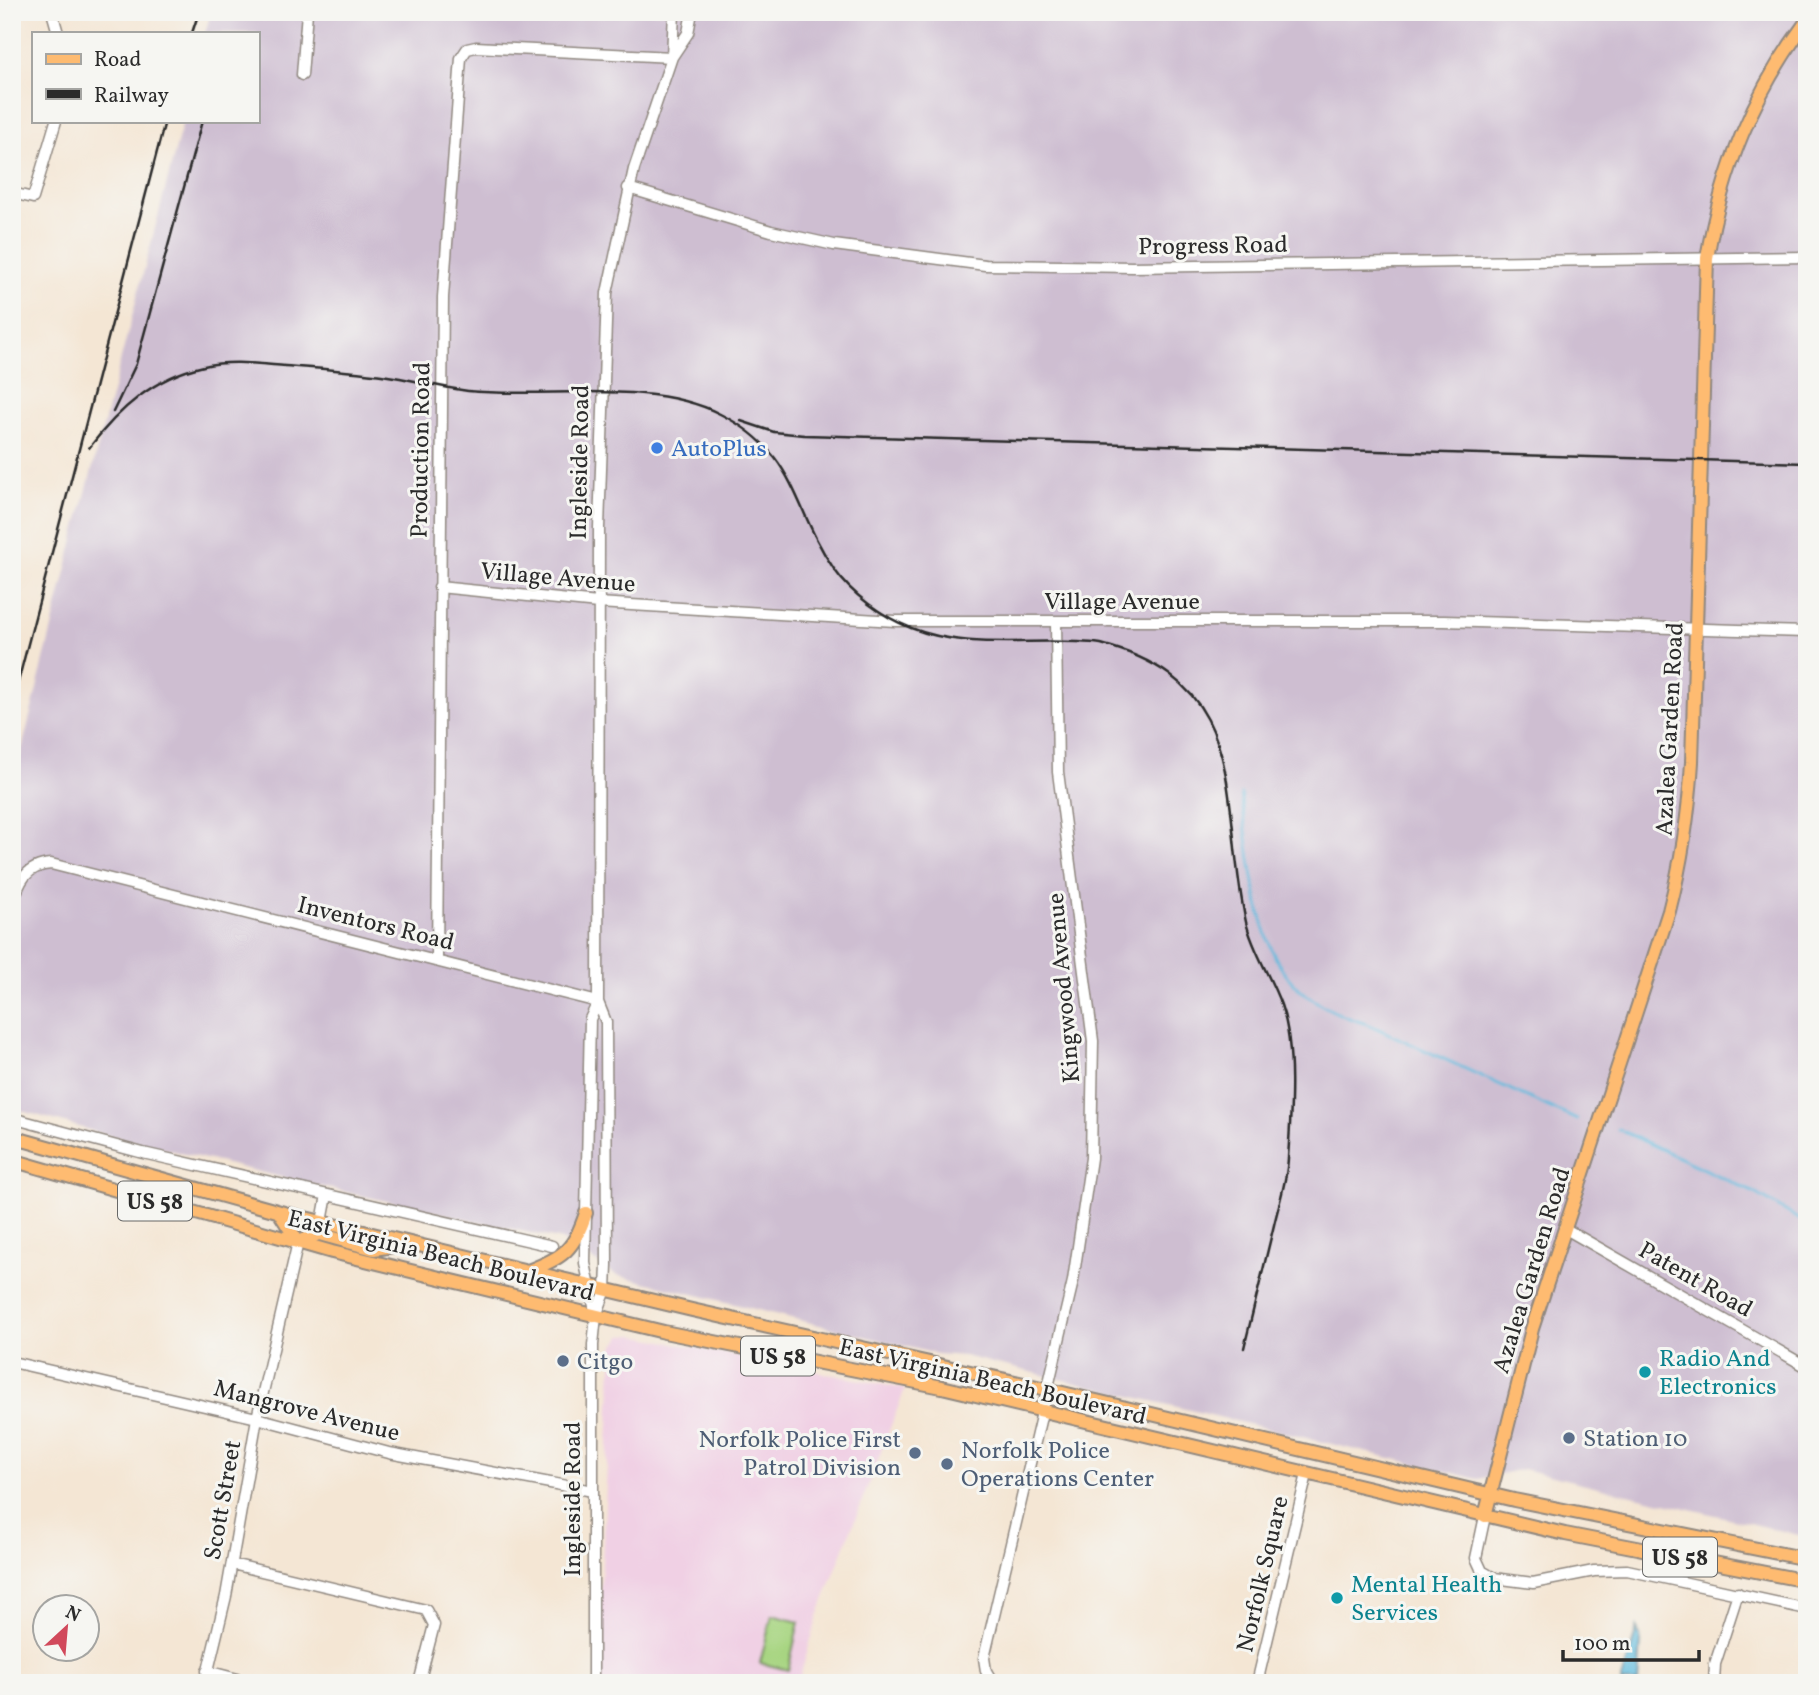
<svg xmlns="http://www.w3.org/2000/svg" width="1819" height="1695" viewBox="0 0 1819 1695" font-family="Vollkorn,serif">
  <style>
    .built { fill: #f0d0e4 }
    .industrial { fill: #cebed1 }
    .green { fill: #a8d582; stroke: #6a8056; stroke-width: 2 }
    .water { fill: #60bbde; stroke: #467384; stroke-width: 2 }
    .lines { fill: none; stroke-linecap: round; stroke-linejoin: round }
    .stream { stroke: #60bbde; stroke-width: 2.5 }
    .minor-casing { stroke: #908880; stroke-width: 13 }
    .major-casing { stroke: #908880; stroke-width: 16 }
    .minor { stroke: #fff; stroke-width: 10 }
    .major { stroke: #febb71; stroke-width: 12 }
    .rail { stroke: #2b2b2b; stroke-width: 2.5 }
    .shop-dot { fill: #3f7fe0; stroke: #f6f6f2; stroke-width: 2.5 }
    .service-dot { fill: #5c6f8a; stroke: #f6f6f2; stroke-width: 2.5 }
    .culture-dot { fill: #0f9aa8; stroke: #f6f6f2; stroke-width: 2.5 }
    .labels { text-anchor: middle; stroke-width: 6; stroke-linejoin: round; paint-order: stroke }
    .shield { fill: #f6f6f2; stroke: #686867; stroke-width: 2 }
    .shield-label { font-size: 23px; font-weight: bold; fill: #2b2b2b }
    .street-label { font-size: 24px; fill: #2b2b2b; stroke: #f6f6f2 }
    .shop-label { font-size: 24px; fill: #366cbe; stroke: #f6f6f2; text-anchor: start }
    .culture-label { font-size: 24px; fill: #0d838f; stroke: #f6f6f2; text-anchor: start }
    .service-label { font-size: 24px; fill: #4e5e75; stroke: #f6f6f2; text-anchor: start }
  </style>
  <rect width="100%" height="100%" fill="#f6f6f2"/>
  <filter id="ink" filterUnits="userSpaceOnUse"><feTurbulence type="fractalNoise" baseFrequency=".0143" numOctaves="2"/><feDisplacementMap in="SourceGraphic" scale="14" xChannelSelector="R" yChannelSelector="G"/><feConvolveMatrix kernelMatrix="1 2 1 2 8 2 1 2 1" color-interpolation-filters="sRGB"/></filter>
  <filter id="wash" filterUnits="userSpaceOnUse"><feTurbulence type="fractalNoise" baseFrequency=".00686" numOctaves="4" result="noise"/><feDisplacementMap in="SourceGraphic" scale="28" xChannelSelector="R" yChannelSelector="G"/><feGaussianBlur stdDeviation="1.57" result="paint"/><feColorMatrix in="noise" values="0 0 0 0 0 0 0 0 0 0 0 0 0 0 0 0 0 1.4 0 .05"/><feComposite in="paint" operator="in"/></filter>
  <g filter="url(#wash)">
    <rect width="100%" height="100%" fill="#f4e6d4"/>
    <path class="built" d="M 633,1335 L 905,1389 L 818,1616 L 798,1683 L 596,1683 L 613,1347 L 622,1336 Z"/>
    <path class="industrial" d="M 211,12 L 1807,12 L 1807,1537 L 1523,1469 L 1478,1479 L 964,1356 L 937,1354 L 616,1275 L 562,1240 L 301,1182 L 111,1136 L 12,1108 L 12,789 L 76,531 L 183,121 L 257,121 L 257,33 L 205,33 Z"/>
    <path class="green" d="M 772,1615 L 799,1622 L 788,1670 L 760,1663 Z"/>
    <path class="water" d="M 1637,1628 L 1641,1642 L 1638,1683 L 1621,1683 Z"/>
    <g class="lines">
      <path class="stream" d="M 1241,794 C 1248,842 1256,939 1287,976 C 1308,1002 1339,1016 1370,1025 L 1577,1120
        M 1618,1129 L 1757,1194 L 1807,1224"/>
    </g>
  </g>
  <g filter="url(#ink)">
    <g class="lines">
      <g class="minor-casing">
        <path id="minor" d="M 52,12 L 58,33
          M 672,57 L 688,33 L 692,12
          M 302,75 L 307,12
          M 628,188 L 771,231 L 834,245 L 985,265 L 1133,267 L 1807,257
          M 12,193 L 33,198 L 56,121
          M 439,587 L 598,603 L 895,621 L 1444,621 L 1807,632
          M 12,905 C 19,882 25,866 51,864 L 598,1002
          M 437,960 L 443,297 L 461,58 L 467,49 L 476,47 L 672,57
          M 12,1118 L 143,1153 L 552,1246
          M 322,1222 L 327,1195
          M 1564,1228 L 1807,1367
          M 596,1316 L 585,1263 L 590,1019 L 598,1002
          M 12,1362 L 257,1418 L 389,1453 L 593,1491
          M 1485,1516 L 1476,1558 L 1482,1571 L 1494,1578 L 1533,1583 L 1594,1571 L 1627,1570 L 1807,1609
          M 232,1564 L 426,1610 L 434,1625 L 419,1683
          M 207,1671 L 253,1683
          M 205,1683 L 226,1596 L 257,1418 L 298,1242
          M 593,1683 L 593,1345 L 596,1316 L 606,1290 L 607,1265 L 606,1022 L 598,1002 L 599,528 L 607,293 L 634,169 L 672,57 L 674,12
          M 993,1683 L 986,1671 L 984,1658 L 1073,1281 L 1091,1158 L 1093,1041 L 1058,772 L 1056,622
          M 1257,1683 L 1307,1474
          M 1714,1683 L 1715,1664 L 1738,1593"/>
      </g>
      <g class="major-casing">
        <path id="major" d="M 12,1137 L 284,1213 L 692,1310 L 1046,1389 L 1514,1500 L 1807,1559
          M 12,1160 L 332,1252 L 664,1332 L 942,1387 L 1565,1534 L 1807,1581
          M 279,1212 L 298,1242
          M 298,1242 L 319,1234 L 374,1249 L 407,1244
          M 528,1271 C 564,1257 574,1250 586,1213
          M 1485,1516 L 1532,1329 L 1669,911 C 1682,861 1689,813 1692,762 L 1707,258 C 1722,170 1753,93 1807,21"/>
      </g>
      <use href="#minor" class="minor"/>
      <use href="#major" class="major"/>
      <path class="rail" d="M 192,33 L 199,12
        M 113,412 L 136,364 L 202,121
        M 741,421 L 774,432 L 804,435 L 1807,463
        M 89,448 C 119,409 154,377 204,366 C 230,360 259,364 285,366 C 321,369 358,371 394,377 C 419,381 443,388 468,391 C 547,399 649,378 720,414 C 798,453 792,508 834,569 C 851,594 883,617 911,628 C 971,652 1038,636 1101,644 C 1254,684 1219,802 1246,922 C 1253,951 1271,977 1281,1005 C 1296,1046 1291,1114 1288,1158 C 1287,1180 1279,1203 1274,1225 C 1264,1266 1254,1307 1244,1348
        M 12,705 L 165,121"/>
    </g>
  </g>
  <circle class="shop-dot" cx="657" cy="448" r="7"/>
  <g class="service-dot">
    <circle cx="563" cy="1361" r="7"/>
    <circle cx="1569" cy="1438" r="7"/>
    <circle cx="915" cy="1453" r="7"/>
    <circle cx="947" cy="1464" r="7"/>
  </g>
  <g class="culture-dot">
    <circle cx="1645" cy="1372" r="7"/>
    <circle cx="1337" cy="1598" r="7"/>
  </g>
  <g class="labels">
    <g class="shield">
      <rect x="118" y="1181.5" width="74" height="39" rx="5"/>
      <rect x="741" y="1336.5" width="74" height="39" rx="5"/>
      <rect x="1643" y="1537.5" width="74" height="39" rx="5"/>
    </g>
    <g class="shield-label">
      <text x="155" y="1209">US 58</text>
      <text x="778" y="1364">US 58</text>
      <text x="1680" y="1565">US 58</text>
    </g>
    <g class="street-label">
      <text transform="translate(1213 245) rotate(-1)" y="8">Progress Road</text>
      <text transform="translate(420 450) rotate(-89)" y="8">Production Road</text>
      <text transform="translate(579 462) rotate(-89)" y="8">Ingleside Road</text>
      <text transform="translate(558 577) rotate(5)" y="8">Village Avenue</text>
      <text x="1122" y="609">Village Avenue</text>
      <text transform="translate(1669 729) rotate(-87)" y="8">Azalea Garden Road</text>
      <text transform="translate(376 923) rotate(14)" y="8">Inventors Road</text>
      <text transform="translate(1063 988) rotate(-95)" y="8">Kingwood Avenue</text>
      <text transform="translate(441 1255) rotate(14)" y="8">East Virginia Beach Boulevard</text>
      <text transform="translate(1531 1270) rotate(-73)" y="8">Azalea Garden Road</text>
      <text transform="translate(1696 1279) rotate(30)" y="8">Patent Road</text>
      <text transform="translate(993 1381) rotate(13)" y="8">East Virginia Beach Boulevard</text>
      <text transform="translate(307 1410) rotate(14)" y="8">Mangrove Avenue</text>
      <text transform="translate(572 1499) rotate(-90)" y="8">Ingleside Road</text>
      <text transform="translate(222 1500) rotate(-80)" y="8">Scott Street</text>
      <text transform="translate(1262 1574) rotate(-77)" y="8">Norfolk Square</text>
    </g>
    <g class="shop-label">
      <text x="671" y="456">AutoPlus</text>
    </g>
    <g class="culture-label">
      <text x="1659" y="1366">Radio And<tspan x="1659" dy="28">Electronics</tspan></text>
      <text x="1351" y="1592">Mental Health<tspan x="1351" dy="28">Services</tspan></text>
    </g>
    <g class="service-label">
      <text x="577" y="1369">Citgo</text>
      <text x="1583" y="1446">Station 10</text>
      <text x="901" y="1447" text-anchor="end">Norfolk Police First<tspan x="901" dy="28">Patrol Division</tspan></text>
      <text x="961" y="1458">Norfolk Police<tspan x="961" dy="28">Operations Center</tspan></text>
    </g>
  </g>
  <rect width="1819" height="1695" fill="none" stroke="#f6f6f2" stroke-width="42"/>
  <rect x="32" y="32" width="228" height="91" fill="#f6f6f2" stroke="#a5a5a2" stroke-width="2"/>
  <rect x="46" y="54" width="35" height="10" fill="#febb71" stroke="#a5a5a2" stroke-width="2"/>
  <text x="94" y="66" font-size="21" fill="#2b2b2b">Road</text>
  <rect x="46" y="89" width="35" height="10" fill="#2b2b2b" stroke="#a5a5a2" stroke-width="2"/>
  <text x="94" y="102" font-size="21" fill="#2b2b2b">Railway</text>
  <g transform="translate(66 1628) rotate(26)"><circle r="33" fill="#f6f6f2" stroke="#a5a5a2" stroke-width="2"/>
  <path d="M0-5L12 26L0 18L-12 26Z" fill="#d1495b"/>
  <text y="-10" font-size="19" font-weight="bold" text-anchor="middle" fill="#2b2b2b">N</text>
  </g>
  <path d="M1563 1650v10h136v-10" fill="none" stroke="#2b2b2b" stroke-width="3.5"/>
  <text x="1574" y="1650" font-size="21" fill="#2b2b2b" stroke="#f6f6f2" stroke-width="5" paint-order="stroke">100 m</text>
</svg>
